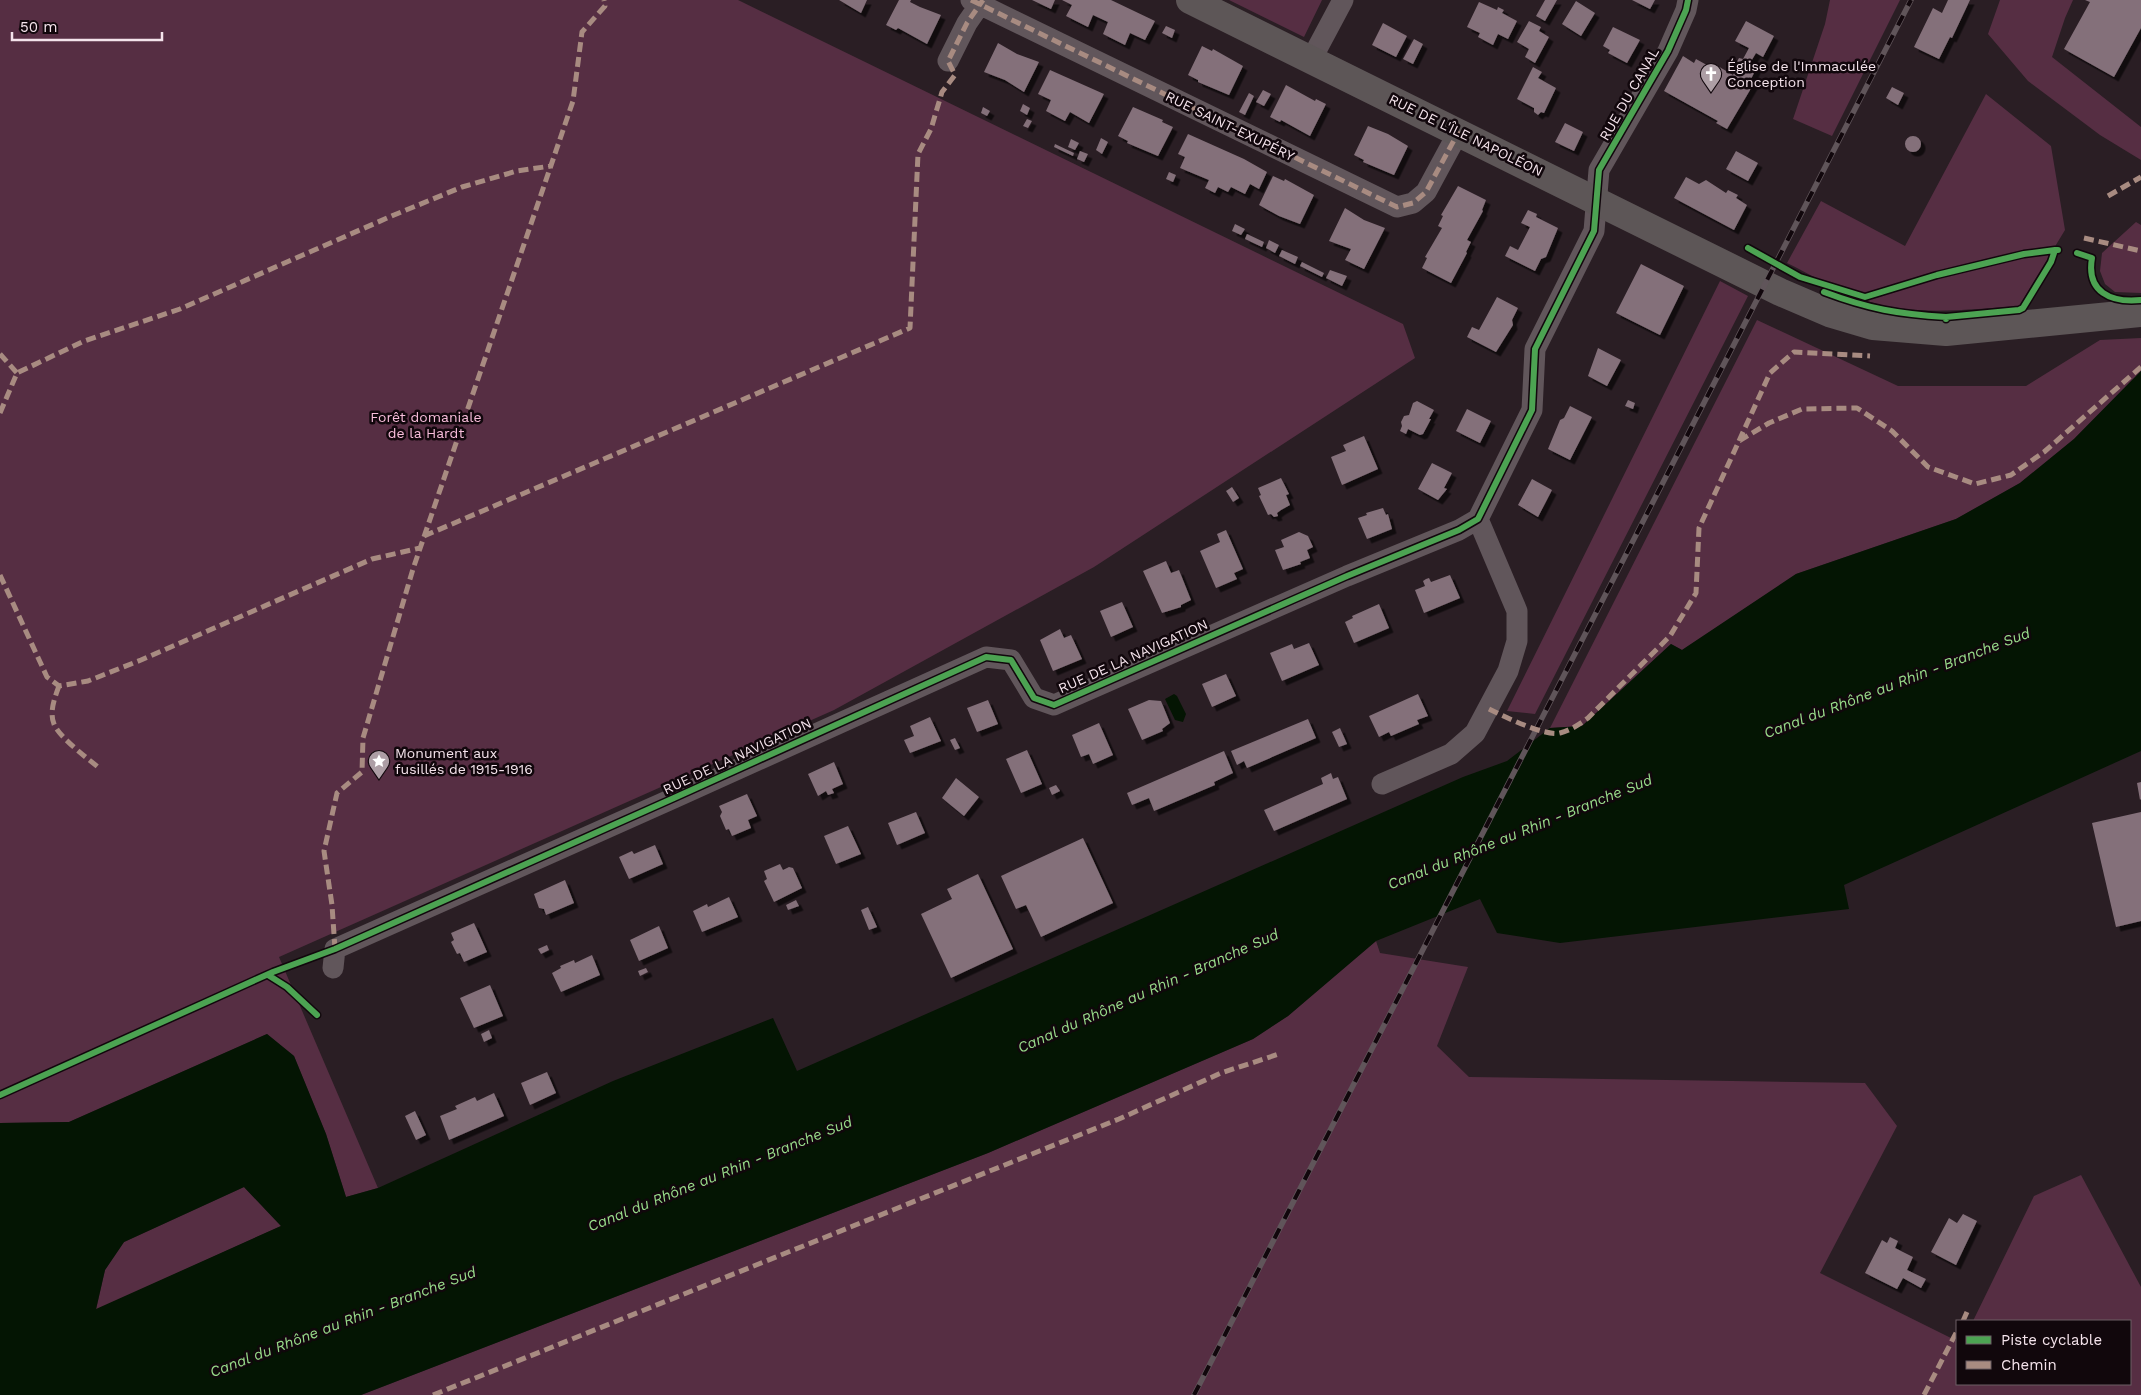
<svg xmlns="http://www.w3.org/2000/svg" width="2141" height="1395" viewBox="0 0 2141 1395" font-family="'Work Sans',sans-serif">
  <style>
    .green { fill: #562e43 }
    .water { fill: #041503; fill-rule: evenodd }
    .building { fill: #84707a; filter: url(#shadow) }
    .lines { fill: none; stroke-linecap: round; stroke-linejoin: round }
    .minor { stroke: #61565b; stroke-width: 21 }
    .major { stroke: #5d5657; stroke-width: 28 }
    .rail-casing { stroke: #60555a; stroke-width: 5.5 }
    .rail { stroke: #11070c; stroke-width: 4; stroke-dasharray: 11; stroke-linecap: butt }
    .quiet { stroke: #a88b81; stroke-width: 5; stroke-dasharray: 10 5; stroke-linecap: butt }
    .cycleway-casing { stroke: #11070c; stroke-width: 9 }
    .cycleway { stroke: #4ca352; stroke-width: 6 }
    .labels { text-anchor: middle; stroke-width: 5; stroke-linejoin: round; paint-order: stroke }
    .poi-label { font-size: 14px; fill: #f4e3eb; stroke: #11070c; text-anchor: start }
    .street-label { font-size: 14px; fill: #f4e3eb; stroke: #11070c }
    .park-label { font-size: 14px; fill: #f8bddb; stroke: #11070c }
    .water-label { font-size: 15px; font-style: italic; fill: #98db8a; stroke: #11070c }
  </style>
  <defs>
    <filter id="shadow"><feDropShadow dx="4.5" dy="4.5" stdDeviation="0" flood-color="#0009"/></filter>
  </defs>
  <rect width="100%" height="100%" fill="#2a1e24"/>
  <path class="green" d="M 0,0 L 738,0 L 1403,324 L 1415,358 L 1094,567 L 834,710 L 279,957 L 378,1188 L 346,1197 L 326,1134 L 294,1056 L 267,1034 L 69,1122 L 0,1123 Z
    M 1229,0 L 1322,0 L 1304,37 Z
    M 1830,0 L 1900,0 L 1832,136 L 1793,119 L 1825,24 Z
    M 2000,0 L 2073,0 L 2065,18 L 2052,57 L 2141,127 L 2141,160 L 2100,135 L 2028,81 L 1988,34 Z
    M 1986,94 L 2051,146 L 2065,230 L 2019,306 C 1971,309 1914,317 1867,301 C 1841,293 1812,275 1787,263 L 1821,201 L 1905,246 Z
    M 2136,222 L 2141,225 L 2141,293 L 2115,292 L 2105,284 L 2100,271 L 2102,253 Z
    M 1720,281 L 1748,296 L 1535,714 L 1507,711 Z
    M 1757,320 L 1898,386 L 2026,386 L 2100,340 L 2141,338 L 2141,371 L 2074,439 L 2020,483 L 1956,519 L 1796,574 L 1682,650 L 1671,644 L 1582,726 L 1550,728 Z
    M 1376,941 L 1380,953 L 1468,967 L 1437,1046 L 1469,1077 L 1865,1083 L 1897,1126 L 1820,1273 L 1957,1341 L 1957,1384 L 2130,1384 L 2130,1321 L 1973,1321 L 2034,1196 L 2081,1175 L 2141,1287 L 2141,1395 L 361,1395 L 988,1153 L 1253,1039 L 1288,1016 Z
    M 244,1187 L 281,1226 L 96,1310 L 105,1270 L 124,1242 Z"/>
  <path class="water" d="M 2141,371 L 2141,751 L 1844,885 L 1849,909 L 1560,943 L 1497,933 L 1480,899 L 1376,941 L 1288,1016 L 1253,1039 L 988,1153 L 361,1395 L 0,1395 L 0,1123 L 69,1122 L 267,1034 L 294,1056 L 326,1134 L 346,1197 L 378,1188 L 613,1081 L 773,1018 L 797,1071 L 1463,777 L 1507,761 L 1550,728 L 1582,726 L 1671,644 L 1682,650 L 1796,574 L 1956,519 L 2020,483 L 2074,439 ZM 244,1187 L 281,1226 L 96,1309 L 105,1270 L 124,1242 Z
    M 1174,694 L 1177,696 L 1186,714 L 1183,722 L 1175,720 L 1165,699 Z"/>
  <path class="building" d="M 839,0 L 867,0 L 861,13 Z
    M 899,0 L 911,0 L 910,2 L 920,7 L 941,15 L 927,44 L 898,28 L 896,30 L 886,25 Z
    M 1032,0 L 1055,0 L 1051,9 Z
    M 1062,0 L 1111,0 L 1155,21 L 1145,40 L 1130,33 L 1125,45 L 1103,34 L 1108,22 L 1093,15 L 1088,27 L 1066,16 L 1072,5 Z
    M 1545,0 L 1557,0 L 1545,21 L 1536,16 Z
    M 1632,0 L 1655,0 L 1650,9 Z
    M 1948,0 L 1970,0 L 1952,38 L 1950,37 L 1939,59 L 1914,47 L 1933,8 L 1942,13 Z
    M 2085,0 L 2141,0 L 2141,28 L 2114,77 L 2064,49 L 2090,2 Z
    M 1576,1 L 1595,13 L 1581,36 L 1562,24 Z
    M 1479,2 L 1497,10 L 1498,7 L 1504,10 L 1502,13 L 1517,21 L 1508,39 L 1498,34 L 1493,45 L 1478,37 L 1480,33 L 1467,27 Z
    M 1529,21 L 1541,27 L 1539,31 L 1549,37 L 1535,63 L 1525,57 L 1529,49 L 1517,42 Z
    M 1746,21 L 1774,36 L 1763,57 L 1756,53 L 1750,63 L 1757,67 L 1749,83 L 1753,85 L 1727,129 L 1716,123 L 1718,121 L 1664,91 L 1683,56 L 1694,63 L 1696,59 L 1714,69 L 1716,65 L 1733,75 L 1735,71 L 1733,69 L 1739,58 L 1743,59 L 1749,48 L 1735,41 Z
    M 1383,23 L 1407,36 L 1396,57 L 1372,45 Z
    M 1166,26 L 1175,30 L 1172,38 L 1162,33 Z
    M 1613,27 L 1640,40 L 1627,63 L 1608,53 L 1610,50 L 1603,46 Z
    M 1414,39 L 1423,44 L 1413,64 L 1403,59 Z
    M 998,43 L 1017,54 L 1039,62 L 1024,92 L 1005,80 L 984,72 Z
    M 1202,46 L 1212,51 L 1213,49 L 1243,66 L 1229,95 L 1198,82 L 1198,80 L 1188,75 Z
    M 1533,67 L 1542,72 L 1538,78 L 1556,88 L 1544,113 L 1541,112 L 1538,115 L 1534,112 L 1534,108 L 1517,99 Z
    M 1050,70 L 1104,94 L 1089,123 L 1070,112 L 1065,121 L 1046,111 L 1051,100 L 1038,94 Z
    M 1286,85 L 1315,101 L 1316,99 L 1326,104 L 1310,136 L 1281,120 L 1280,122 L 1270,117 Z
    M 1892,87 L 1904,93 L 1898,105 L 1886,98 Z
    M 1263,90 L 1271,94 L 1264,106 L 1256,102 Z
    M 1249,93 L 1254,96 L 1245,115 L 1239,112 Z
    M 1023,104 L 1030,108 L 1027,115 L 1020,111 Z
    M 983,107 L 990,111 L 987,116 L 981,113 Z
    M 1133,107 L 1163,120 L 1162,122 L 1173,127 L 1158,156 L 1127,143 L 1128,141 L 1118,136 Z
    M 1027,119 L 1032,121 L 1028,128 L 1023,126 Z
    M 1565,123 L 1583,132 L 1574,151 L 1555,142 Z
    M 1368,126 L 1388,134 L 1408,146 L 1394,175 L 1363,162 L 1364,160 L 1354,155 Z
    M 1188,134 L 1244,159 L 1267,172 L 1259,189 L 1250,184 L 1245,194 L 1231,187 L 1228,192 L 1218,187 L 1215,193 L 1205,188 L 1209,180 L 1180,168 L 1185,157 L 1178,154 Z
    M1905 144a8 8 0 1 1 16 0a8 8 0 1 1-16 0Z
    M 1101,138 L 1108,142 L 1102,154 L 1096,150 Z
    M 1071,139 L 1079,143 L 1075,150 L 1068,147 Z
    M 1055,144 L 1074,153 L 1073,156 L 1054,147 Z
    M 1080,151 L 1088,154 L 1084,162 L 1077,159 Z
    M 1736,151 L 1758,163 L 1748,181 L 1726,169 Z
    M 1169,172 L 1176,175 L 1173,182 L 1166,179 Z
    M 1273,176 L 1284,181 L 1285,179 L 1314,195 L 1300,224 L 1279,216 L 1259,205 Z
    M 1686,177 L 1699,184 L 1706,180 L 1726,193 L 1728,190 L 1738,195 L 1736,198 L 1747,205 L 1734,230 L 1674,198 Z
    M 1458,186 L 1486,200 L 1482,210 L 1483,211 L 1467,240 L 1471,242 L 1466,252 L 1467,253 L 1451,283 L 1422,268 L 1427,258 L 1425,257 L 1442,228 L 1438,226 L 1443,216 L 1441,215 Z
    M 1345,208 L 1364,220 L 1385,228 L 1364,269 L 1345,260 L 1351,249 L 1329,241 Z
    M 1528,210 L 1537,214 L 1536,217 L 1558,228 L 1546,257 L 1541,259 L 1535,271 L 1505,256 L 1510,246 L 1518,250 L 1530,227 L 1521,223 Z
    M 1235,224 L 1245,229 L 1241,235 L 1232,231 Z
    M 1247,234 L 1264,242 L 1262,247 L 1245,239 Z
    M 1269,240 L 1279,245 L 1275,253 L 1266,248 Z
    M 1282,250 L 1298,257 L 1295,264 L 1279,256 Z
    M 1302,262 L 1324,273 L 1322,277 L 1300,266 Z
    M 1641,264 L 1684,286 L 1660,335 L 1616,313 Z
    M 1330,270 L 1347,276 L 1342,286 L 1326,278 Z
    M 1497,297 L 1518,308 L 1512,320 L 1513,325 L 1496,352 L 1467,337 L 1472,327 L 1479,330 Z
    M 1598,348 L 1621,360 L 1607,386 L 1588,376 Z
    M 1628,400 L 1635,403 L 1633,409 L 1625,406 Z
    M 1417,401 L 1434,410 L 1429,419 L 1431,419 L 1423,434 L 1420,435 L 1408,429 L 1406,434 L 1400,431 L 1402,426 L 1401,422 L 1404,416 L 1409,415 L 1413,403 Z
    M 1570,406 L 1592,417 L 1570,460 L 1548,449 L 1560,420 L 1564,418 Z
    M 1467,409 L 1491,421 L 1480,443 L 1456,431 Z
    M 1364,436 L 1378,469 L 1342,485 L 1331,457 L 1346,451 L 1343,445 Z
    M 1432,463 L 1452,473 L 1444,488 L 1447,489 L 1438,500 L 1418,489 Z
    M 1281,478 L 1289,494 L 1286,495 L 1290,505 L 1281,510 L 1277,513 L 1278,516 L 1274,517 L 1271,514 L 1268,515 L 1259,496 L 1261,495 L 1258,488 Z
    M 1532,479 L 1552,490 L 1538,517 L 1518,505 Z
    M 1232,487 L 1239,498 L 1233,502 L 1226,491 Z
    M 1383,508 L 1386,515 L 1388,514 L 1392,529 L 1367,539 L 1358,518 L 1367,515 L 1366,513 Z
    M 1226,530 L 1243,569 L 1234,573 L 1237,579 L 1216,588 L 1200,551 L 1220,542 L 1217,534 Z
    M 1299,532 L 1308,536 L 1313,547 L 1307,550 L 1310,558 L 1300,562 L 1301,564 L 1283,570 L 1275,550 L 1284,547 L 1281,540 Z
    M 1166,561 L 1171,573 L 1179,570 L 1191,600 L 1181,605 L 1181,607 L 1162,613 L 1143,571 Z
    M 1450,575 L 1460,598 L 1424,613 L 1415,590 L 1425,586 L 1423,581 L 1426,579 L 1429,578 L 1431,582 Z
    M 1122,602 L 1133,627 L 1111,637 L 1100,611 Z
    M 1379,604 L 1389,628 L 1354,643 L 1345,622 L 1353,618 L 1352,616 Z
    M 1060,629 L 1064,638 L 1071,635 L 1082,659 L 1053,671 L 1040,640 Z
    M 1309,643 L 1319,665 L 1282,681 L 1270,653 L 1292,644 L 1294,649 Z
    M 1226,674 L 1236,696 L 1212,707 L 1202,684 Z
    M 1418,694 L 1428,716 L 1417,720 L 1419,724 L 1391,736 L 1389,732 L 1379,737 L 1369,716 Z
    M 988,700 L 998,724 L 977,732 L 967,708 Z
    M 1149,700 L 1161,701 L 1170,723 L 1162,729 L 1163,731 L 1142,740 L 1128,709 Z
    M 930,717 L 941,741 L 910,753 L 904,740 L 914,736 L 910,726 Z
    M 1308,719 L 1316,738 L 1247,768 L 1244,761 L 1237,765 L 1231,751 Z
    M 1099,723 L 1113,755 L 1093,764 L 1089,754 L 1081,757 L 1072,735 Z
    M 1340,728 L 1347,744 L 1339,747 L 1332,732 Z
    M 955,738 L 960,748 L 955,750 L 950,740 Z
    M 1027,750 L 1042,784 L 1021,793 L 1006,759 Z
    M 1224,751 L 1233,773 L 1214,782 L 1215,785 L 1154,811 L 1149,798 L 1132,805 L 1127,793 Z
    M 834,762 L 843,784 L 832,789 L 834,793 L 828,795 L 826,791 L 818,796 L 808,774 Z
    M 1331,773 L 1333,779 L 1338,777 L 1347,799 L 1274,831 L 1264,810 L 1323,784 L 1321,778 Z
    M 956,778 L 979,797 L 964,816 L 942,798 Z
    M 2141,782 L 2141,799 L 2140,800 L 2137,783 Z
    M 1056,785 L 1060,791 L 1052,795 L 1049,788 Z
    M 747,794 L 757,816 L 748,820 L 751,828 L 732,836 L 729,829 L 726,830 L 720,816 L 722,812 L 719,806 Z
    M 916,812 L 925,833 L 897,845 L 888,823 Z
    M 2141,812 L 2141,921 L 2116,927 L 2092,823 Z
    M 848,826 L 861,854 L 836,864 L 824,836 Z
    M 1083,838 L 1113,903 L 1041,937 L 1026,905 L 1016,909 L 1001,876 Z
    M 655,845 L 663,864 L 629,879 L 619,857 L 632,851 L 634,854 Z
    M 780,864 L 783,870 L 789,867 L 793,868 L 802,888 L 774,902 L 764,881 L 767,879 L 764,871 Z
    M 978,874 L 1013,949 L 951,978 L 921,914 L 952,899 L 947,889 Z
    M 565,880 L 574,903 L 546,915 L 544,909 L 539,908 L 534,894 Z
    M 729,897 L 738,917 L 702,932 L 693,911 L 707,904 L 708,907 Z
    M 796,900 L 799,906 L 788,910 L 786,905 Z
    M 868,907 L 877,927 L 869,930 L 861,910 Z
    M 474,923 L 487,952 L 464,962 L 460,953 L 457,954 L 451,942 L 454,940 L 451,933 Z
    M 659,926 L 668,948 L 639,961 L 630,940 Z
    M 547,945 L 549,950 L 541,954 L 538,949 Z
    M 592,955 L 600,975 L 561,992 L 552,973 L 561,968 L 560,966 L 574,960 L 575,963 Z
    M 646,968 L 648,972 L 640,976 L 638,971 Z
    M 490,985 L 503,1016 L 474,1028 L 460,998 Z
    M 489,1030 L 492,1038 L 484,1042 L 481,1034 Z
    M 547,1072 L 556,1093 L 530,1105 L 521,1083 Z
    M 494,1093 L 504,1116 L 449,1140 L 440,1116 L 457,1109 L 455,1106 L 475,1097 L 477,1101 Z
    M 415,1111 L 426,1135 L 416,1140 L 405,1116 Z
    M 1963,1214 L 1977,1221 L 1956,1265 L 1931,1252 L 1949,1218 L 1957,1223 Z
    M 1890,1237 L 1898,1241 L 1895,1248 L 1913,1257 L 1907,1270 L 1926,1279 L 1921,1288 L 1903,1278 L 1897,1289 L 1865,1273 L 1882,1240 L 1887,1243 Z"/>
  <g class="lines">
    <path class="minor" d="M 971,0 L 1397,207 L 1413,203 L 1426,192 L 1459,131
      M 1311,60 L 1343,0
      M 948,61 L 967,23 L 983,0
      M 1382,784 L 1451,754 L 1475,733 L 1508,671 L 1517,641 L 1517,611 L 1478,519
      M 333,968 L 335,949 L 674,798 L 986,657 L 1011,660 L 1034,698 L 1054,705 L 1347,576 L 1459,530 L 1478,519 L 1532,410 L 1535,349 L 1594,231 L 1599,170 L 1668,51 L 1686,10 L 1688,0"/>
    <path class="major" d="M 1190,0 L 1780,292 L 1829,313 L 1873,326 L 1946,332 L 2141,313"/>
    <g class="rail-casing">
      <path id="rail" d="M 1194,1395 L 1911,0"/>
    </g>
    <use href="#rail" class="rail"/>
    <path class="quiet" d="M 971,0 L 1397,207 L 1413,203 L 1426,192 L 1459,131
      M 2108,196 L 2141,177
      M 2084,238 L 2141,251
      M 0,354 L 17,373
      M 0,413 L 17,373 L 84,341 L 180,309 L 394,215 L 462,187 L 517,171 L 551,166
      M 1739,441 L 1770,373 L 1794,352 L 1870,356
      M 424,536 L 910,328 L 918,154 L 931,129 L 942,92 L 955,75 L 948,61 L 967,23 L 983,0
      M 0,575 L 47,677 L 59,686 L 88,681 L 141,660 L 372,559 L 420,548
      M 59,686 C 55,697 49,712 54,724 C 59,737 87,758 98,767
      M 1489,709 C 1503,716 1546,737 1560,733 C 1571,730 1580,724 1588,718 L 1670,636 L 1696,593 L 1699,528 L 1739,441 L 1769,423 L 1802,409 L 1857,408 L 1892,431 L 1928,467 L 1975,484 L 2011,475 L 2044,452 L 2141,367
      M 335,949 L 332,905 L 324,851 L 337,793 L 362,772 L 363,738 L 413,569 L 573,101 L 582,32 L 605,6 L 604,0
      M 1963,1321 L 1967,1312
      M 433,1395 L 1119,1119 L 1221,1073 L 1279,1054
      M 1924,1395 L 1957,1331"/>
    <g class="cycleway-casing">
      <path id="cycleway" d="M 1748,248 L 1800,277 L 1865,297 L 1937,275 L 2024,254 L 2055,250
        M 2077,253 L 2092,258 C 2086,292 2111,303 2141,300
        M 1824,292 C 1869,309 1898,314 1946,317
        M 1946,319 L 1946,317 L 2019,310 L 2023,308 L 2051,262 L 2055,250 L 2058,250
        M 268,975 L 287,987 L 317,1015
        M 0,1095 L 273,972 L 335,949 L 674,798 L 986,657 L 1011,660 L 1034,698 L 1054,705 L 1347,576 L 1459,530 L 1478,519 L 1532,410 L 1535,349 L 1594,231 L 1599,170 L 1668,51 L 1686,10 L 1688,0"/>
    </g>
    <use href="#cycleway" class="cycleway"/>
  </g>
  <defs>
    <g id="church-pin" transform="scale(1.125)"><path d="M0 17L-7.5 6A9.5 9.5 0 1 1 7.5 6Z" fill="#ad9ea5" stroke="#11070c"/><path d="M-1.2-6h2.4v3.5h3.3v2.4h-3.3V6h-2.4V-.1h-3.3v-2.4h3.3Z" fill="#fff"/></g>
    <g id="sight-pin" transform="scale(1.125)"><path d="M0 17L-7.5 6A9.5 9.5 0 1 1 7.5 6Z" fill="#ad9ea5" stroke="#11070c"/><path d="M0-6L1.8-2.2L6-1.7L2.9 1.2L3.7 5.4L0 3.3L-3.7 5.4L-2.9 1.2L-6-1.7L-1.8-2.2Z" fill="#fff"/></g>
  </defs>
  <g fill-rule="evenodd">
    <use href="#church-pin" x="1711" y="74"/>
    <use href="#sight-pin" x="379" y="761"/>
  </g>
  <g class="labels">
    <g class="poi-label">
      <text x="1727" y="71">Église de l'Immaculée<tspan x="1727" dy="16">Conception</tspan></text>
      <text x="395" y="758">Monument aux<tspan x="395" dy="16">fusillés de 1915-1916</tspan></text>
    </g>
    <g class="street-label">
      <text transform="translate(1629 94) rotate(-60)" y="5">RUE DU CANAL</text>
      <text transform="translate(1230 126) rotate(26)" y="5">RUE SAINT-EXUPÉRY</text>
      <text transform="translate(1466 135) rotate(26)" y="5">RUE DE L'ÎLE NAPOLÉON</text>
      <text transform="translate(1133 656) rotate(-24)" y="5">RUE DE LA NAVIGATION</text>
      <text transform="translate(737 756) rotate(-25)" y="5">RUE DE LA NAVIGATION</text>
    </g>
    <g class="park-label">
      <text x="426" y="422">Forêt domaniale<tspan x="426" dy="16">de la Hardt</tspan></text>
    </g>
    <g class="water-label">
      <text transform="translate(1897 683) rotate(-21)" y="5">Canal du Rhône au Rhin - Branche Sud</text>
      <text transform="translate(1520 832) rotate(-22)" y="5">Canal du Rhône au Rhin - Branche Sud</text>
      <text transform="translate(1148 991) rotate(-24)" y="5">Canal du Rhône au Rhin - Branche Sud</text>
      <text transform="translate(720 1174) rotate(-22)" y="5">Canal du Rhône au Rhin - Branche Sud</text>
      <text transform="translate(343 1322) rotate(-21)" y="5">Canal du Rhône au Rhin - Branche Sud</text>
    </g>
  </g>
  <rect x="1956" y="1320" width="175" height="65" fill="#11070c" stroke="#6c5f65"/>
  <rect x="1966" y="1336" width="25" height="8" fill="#4ca352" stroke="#6c5f65"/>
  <text x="2001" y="1345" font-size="15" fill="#f4e3eb">Piste cyclable</text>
  <rect x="1966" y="1361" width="25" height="8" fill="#a88b81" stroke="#6c5f65"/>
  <text x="2001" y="1370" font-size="15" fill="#f4e3eb">Chemin</text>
  <path d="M12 32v8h150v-8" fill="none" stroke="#f4e3eb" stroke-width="2.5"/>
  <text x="20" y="32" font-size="15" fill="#f4e3eb" stroke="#11070c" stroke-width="4" paint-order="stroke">50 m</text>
</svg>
